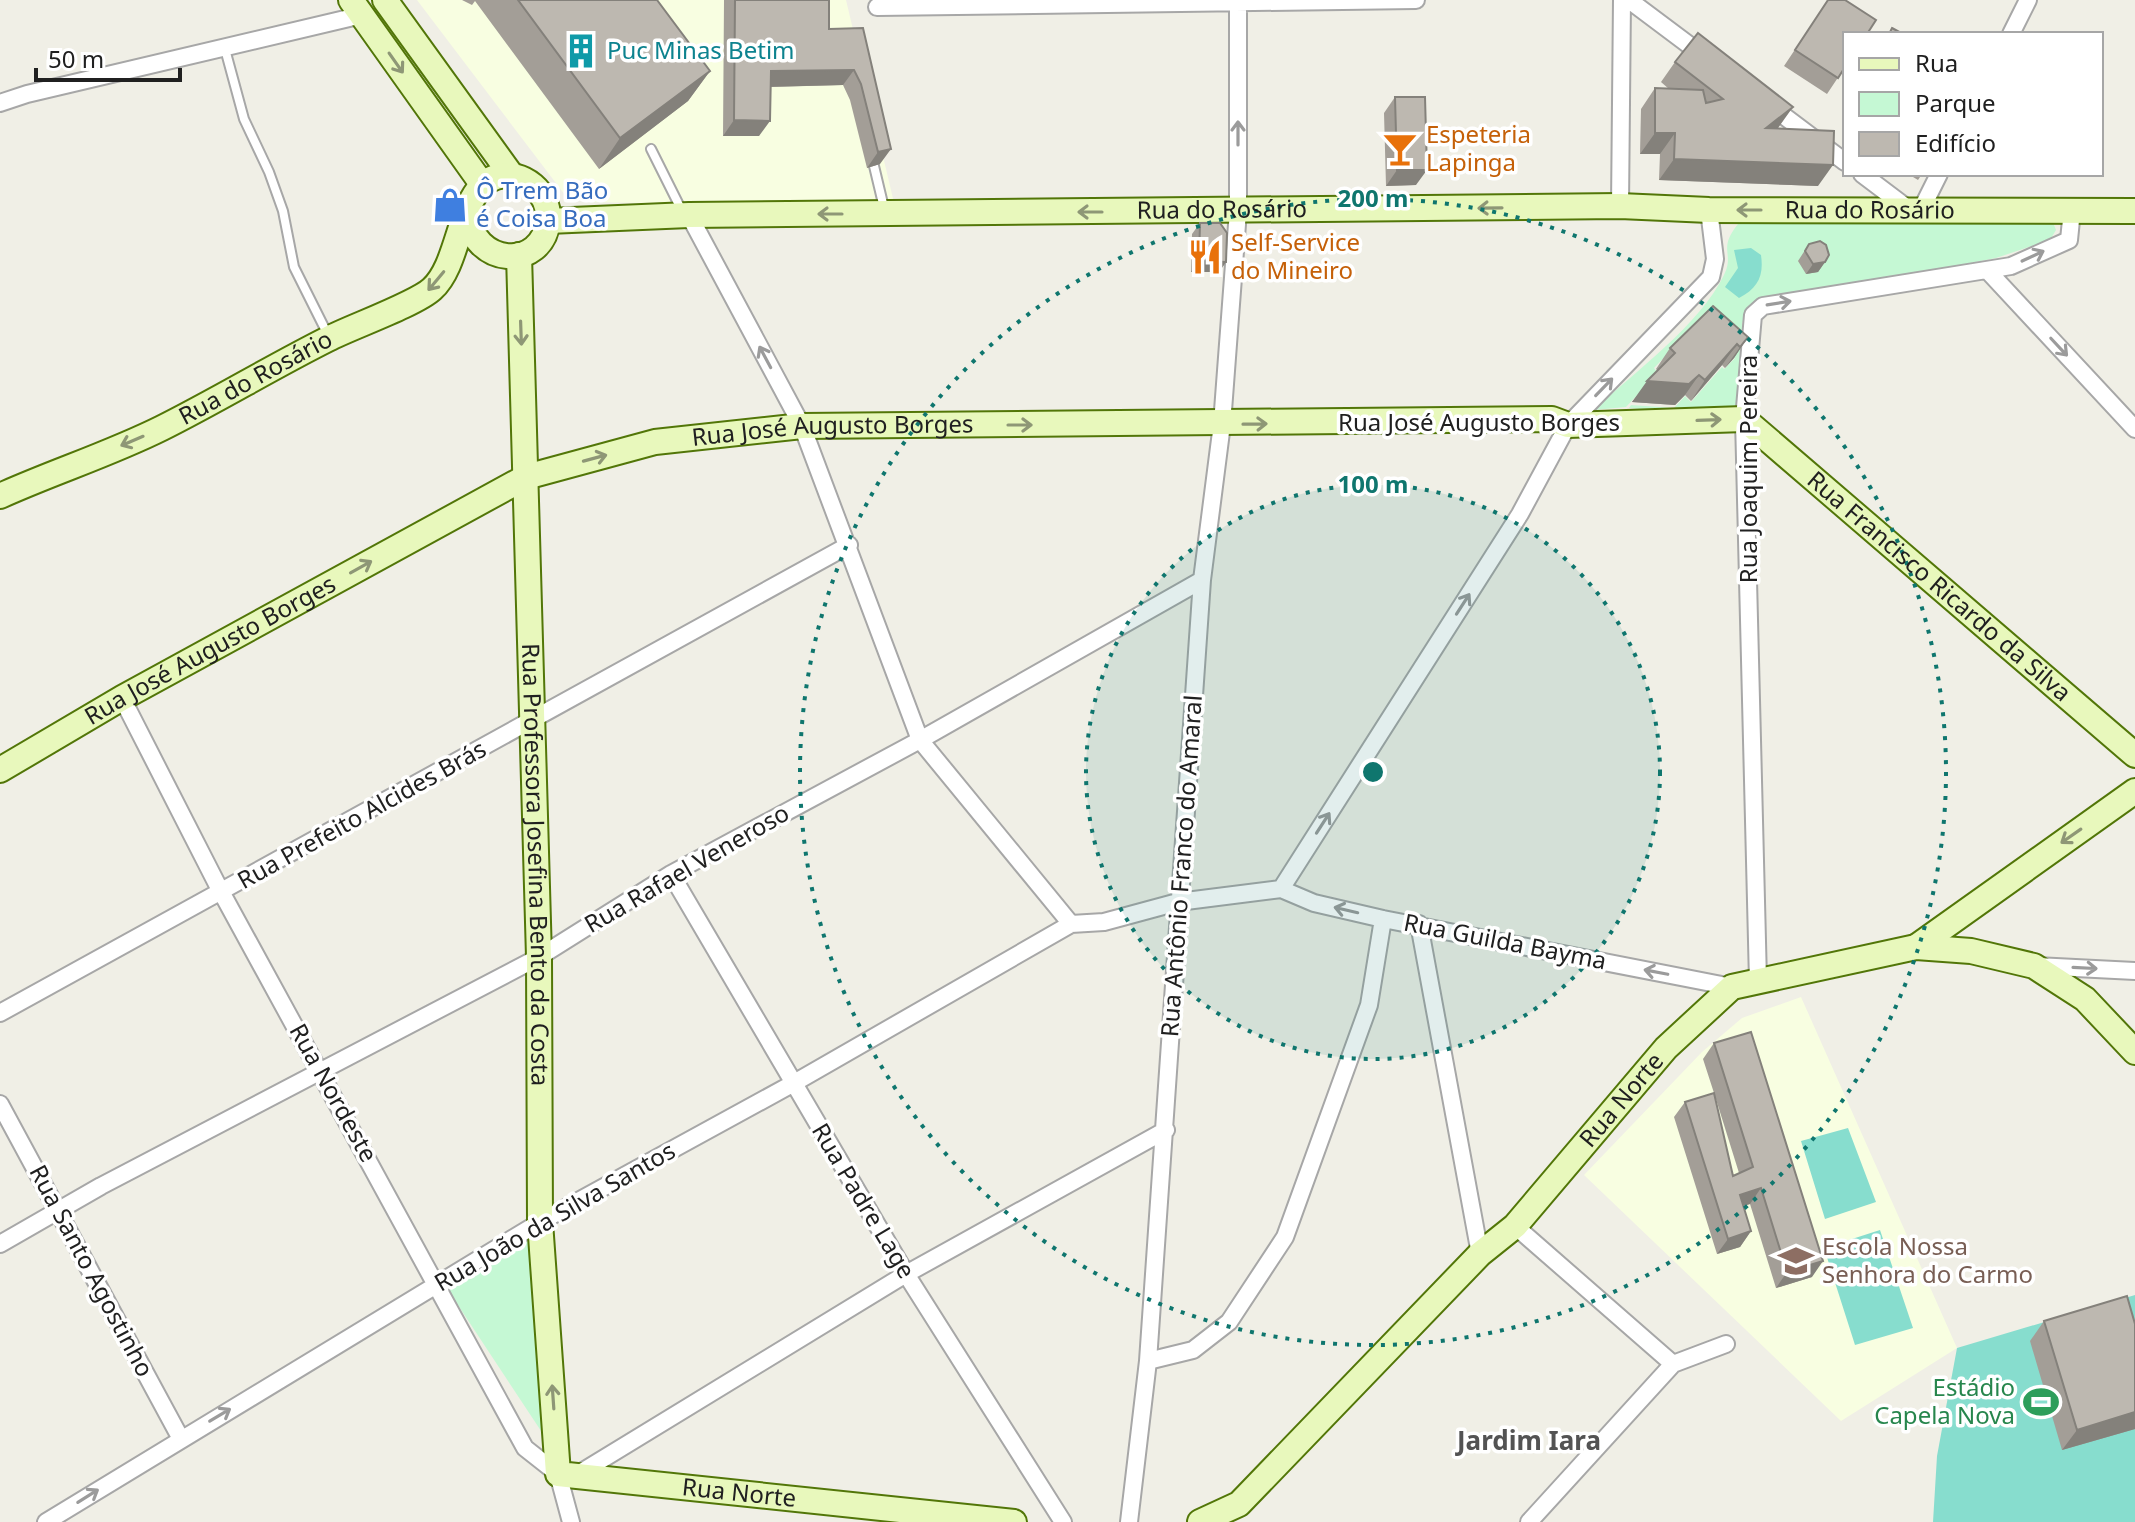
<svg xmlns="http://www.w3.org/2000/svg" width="2135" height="1522" viewBox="0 0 2135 1522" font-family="'Noto Sans',sans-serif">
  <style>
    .education { fill: #f8fee1 }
    .park { fill: #c5f8d4 }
    .pitch { fill: #87ddce }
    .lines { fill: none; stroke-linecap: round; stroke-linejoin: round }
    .lane-casing { stroke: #a7a7a7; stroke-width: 12 }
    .street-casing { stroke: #a7a7a7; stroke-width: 20 }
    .secondary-casing { stroke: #527608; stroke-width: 28 }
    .lane { stroke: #fff; stroke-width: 8 }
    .street { stroke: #fff; stroke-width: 16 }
    .secondary { stroke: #e8f8bc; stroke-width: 24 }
    .wall { fill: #a39e97; fill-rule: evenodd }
    .shaded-wall { fill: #84817b }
    .building { fill: #bdb8b0; stroke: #84817b; stroke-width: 2 }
    .oneway { stroke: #8e9776 }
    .oneway2 { stroke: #9b9b9b }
    .ring { fill: none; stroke: #0f766e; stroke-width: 4; stroke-dasharray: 4 8 }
    .labels { text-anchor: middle; stroke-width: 7; stroke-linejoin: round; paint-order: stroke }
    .culture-label { font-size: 24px; fill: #0d838f; stroke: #fff; text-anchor: start }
    .food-label { font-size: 24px; fill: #c56008; stroke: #fff; text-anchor: start }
    .shop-label { font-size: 24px; fill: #366cbe; stroke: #fff; text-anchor: start }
    .street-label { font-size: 24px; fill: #202020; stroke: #fff }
    .education-label { font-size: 24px; fill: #785e54; stroke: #fff; text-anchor: start }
    .leisure-label { font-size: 24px; fill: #27864d; stroke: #fff; text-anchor: end }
    .neighbourhood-label { font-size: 26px; font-weight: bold; fill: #535353; stroke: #fff }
    .centre { fill: #0f766e; stroke: #fff; stroke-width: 4 }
    .ring-label { font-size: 24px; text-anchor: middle; font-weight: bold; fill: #0f766e; stroke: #fff; stroke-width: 7; stroke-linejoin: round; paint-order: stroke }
  </style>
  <rect width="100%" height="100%" fill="#f0efe6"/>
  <path class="education" d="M 417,0 L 846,0 L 895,207 L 586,202 L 565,195 Z
    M 1801,997 L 1957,1348 L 1841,1421 L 1584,1175 L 1702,1052 L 1742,1018 Z"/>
  <path class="park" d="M 2052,220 L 2056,230 L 2050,240 L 1996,258 L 1755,305 L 1742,323 L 1741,418 L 1629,408 L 1631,405 L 1674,408 L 1685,396 L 1691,402 L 1722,367 L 1724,369 L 1735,358 L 1697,324 L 1654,368 L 1658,373 L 1626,407 L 1594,410 C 1634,372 1700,325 1724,275 C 1735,253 1717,250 1738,224 Z
    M 532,1237 L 547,1440 L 446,1287 Z"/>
  <path class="pitch" d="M 1751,248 L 1761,255 C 1764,276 1758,288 1739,298 L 1725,287 L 1738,268 L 1734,250 Z
    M 1848,1128 L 1876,1202 L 1825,1219 L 1801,1141 Z
    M 1880,1230 L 1913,1328 L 1855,1345 L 1824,1248 Z
    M 2135,1295 L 2135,1522 L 1933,1522 L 1937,1456 L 1957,1348 Z"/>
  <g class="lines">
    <g class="lane-casing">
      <path id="lane" d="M 225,49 L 244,119 L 269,172 L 283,211 L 294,267 L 329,337
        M 651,149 L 682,211
        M 874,166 L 885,212"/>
    </g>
    <g class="street-casing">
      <path id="street" d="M 1629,0 L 1705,57
        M 877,7 L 1416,0
        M 2011,34 L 2028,0
        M 0,103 L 27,94 L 362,15
        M 1768,104 L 1845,162
        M 1862,174 L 1911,211
        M 1620,206 L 1622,0
        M 1920,212 L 1939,174
        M 689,215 L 802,426 L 920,740 L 1071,924 L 1104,922 L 1178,902 L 1281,889 L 1520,514 L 1568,425 L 1711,277 L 1715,259 L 1709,210
        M 1987,270 L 2135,429
        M 122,698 L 218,886 L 525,1448 L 558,1474 L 571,1522
        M 671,874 L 906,1274 L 1063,1522
        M 1281,889 L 1314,903 L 1383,919 L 1732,987
        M 1419,924 L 1480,1254
        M 2036,966 L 2135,971
        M 1758,981 L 1744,419 L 1753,315 L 1763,306 L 2011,266 L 2069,240 L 2072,210
        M 0,1013 L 849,545
        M 0,1104 L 181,1439
        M 1515,1226 L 1673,1364
        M 0,1244 L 101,1186 L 539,957 L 671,874 L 920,740 L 1202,580
        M 1148,1361 L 1193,1350 L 1229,1322 L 1285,1237 L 1369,1005 L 1383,919
        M 575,1476 L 906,1274 L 1166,1130
        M 46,1522 L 540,1222 L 794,1083 L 1071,924
        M 1129,1522 L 1148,1361 L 1202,580 L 1222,424 L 1238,211 L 1238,0
        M 1529,1522 L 1673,1364 L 1726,1344"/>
    </g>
    <g class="secondary-casing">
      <g id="secondary">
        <path d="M 351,0 L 482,184"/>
        <path d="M 385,0 L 512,176"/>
        <path id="s1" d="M 548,221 L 689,215 L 1620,206 L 1709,210 L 2135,211"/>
        <path id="s2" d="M 519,255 L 539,957 L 540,1222 L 558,1474 L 1014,1522"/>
        <path id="s3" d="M 0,496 C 53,472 110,454 162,428 C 218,400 272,367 328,339 C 351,327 416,304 432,289 C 462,262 458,189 496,177 C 523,169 550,193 548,220 C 543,272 472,267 467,212"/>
        <path id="s4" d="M 0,770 L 122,698 L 526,477 L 655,442 L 802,426 L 1552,419 L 1568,425 L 1744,419 L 2135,755"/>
        <path d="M 1916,947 L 2135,791"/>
        <path id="s5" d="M 1200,1522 L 1239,1504 L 1480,1254 L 1515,1226 L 1666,1048 L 1732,987 L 1916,947 L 1971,951 L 2034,966 L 2085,999 L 2135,1052"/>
      </g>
    </g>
    <use href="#lane" class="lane"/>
    <use href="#street" class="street"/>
    <use href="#secondary" class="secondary"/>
  </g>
  <path class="wall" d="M 462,0 L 657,0 L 710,71 L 688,101 L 599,169 L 475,1 L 472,5 Z
    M 724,0 L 829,0 L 829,29 L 863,28 L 880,164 L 867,168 L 850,100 L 843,85 L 770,87 L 759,136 L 723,136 Z
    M 1828,0 L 1845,67 L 1827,94 L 1784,66 Z
    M 1675,62 L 1778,128 L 1818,186 L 1659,180 L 1660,154 L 1640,154 L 1641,109 L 1655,88 L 1669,89 L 1661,82 Z
    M 1395,97 L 1416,185 L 1386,186 L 1384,113 Z
    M 1908,174 L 1922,174 L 1918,180 Z
    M 1200,223 L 1226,262 L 1219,272 L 1191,272 L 1192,234 Z
    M 1809,244 L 1825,262 L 1818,272 L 1806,274 L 1798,261 Z
    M 1748,337 L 1734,358 L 1725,368 L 1722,365 L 1691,401 L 1685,395 L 1675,405 L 1632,402 L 1658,371 L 1656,369 L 1670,348 Z
    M 1714,1043 L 1812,1277 L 1776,1288 L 1750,1204 L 1743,1206 L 1751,1231 L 1740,1247 L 1717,1254 L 1674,1117 L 1685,1102 L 1714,1093 L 1703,1059 ZM 1715,1096 L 1739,1173 L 1733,1176 Z
    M 2044,1321 L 2135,1429 L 2062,1450 L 2030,1341 Z"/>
  <path class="shaded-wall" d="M 854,70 L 843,85 L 760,87 L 771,71 Z
    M 710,71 L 688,101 L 599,169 L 620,138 Z
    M 1793,107 L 1778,128 L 1766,128 Z
    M 734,120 L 770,121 L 759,136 L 723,136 Z
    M 1655,133 L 1675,133 L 1660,154 L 1640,154 Z
    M 891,149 L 880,164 L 867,168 L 878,152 Z
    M 1674,159 L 1833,165 L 1818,186 L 1659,180 Z
    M 1397,170 L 1427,170 L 1416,185 L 1386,186 Z
    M 1199,261 L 1226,262 L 1219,272 L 1191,272 Z
    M 1825,262 L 1818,272 L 1806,274 L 1813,264 Z
    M 1748,337 L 1734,358 L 1725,368 L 1740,347 Z
    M 1737,344 L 1722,365 L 1691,401 L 1705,380 Z
    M 1699,375 L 1685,395 L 1675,405 L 1632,402 L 1647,381 Z
    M 1761,1188 L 1750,1204 L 1729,1210 L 1740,1195 Z
    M 1751,1231 L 1740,1247 L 1717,1254 L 1728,1239 Z
    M 1823,1261 L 1812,1277 L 1776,1288 L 1787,1272 Z
    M 2135,1412 L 2135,1429 L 2062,1450 L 2077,1430 Z"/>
  <path class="building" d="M 518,0 L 657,0 L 710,71 L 620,138 Z
    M 735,0 L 829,0 L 829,29 L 863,28 L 891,149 L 878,152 L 861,84 L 854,70 L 771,71 L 770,121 L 734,120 Z
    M 1828,0 L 1845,0 L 1876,20 L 1867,34 L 1845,34 L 1845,67 L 1838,78 L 1795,50 Z
    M 1892,28 L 1903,34 L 1889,34 Z
    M 1698,33 L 1793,107 L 1766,128 L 1834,131 L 1833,165 L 1674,159 L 1675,133 L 1655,133 L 1655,88 L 1703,90 L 1706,103 L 1723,99 L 1675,62 Z
    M 1395,97 L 1425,97 L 1427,170 L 1397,170 Z
    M 1200,223 L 1220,223 L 1227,233 L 1226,262 L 1199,261 Z
    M 1820,241 L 1826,245 L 1829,255 L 1825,262 L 1813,264 L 1805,251 L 1809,244 Z
    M 1713,306 L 1748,337 L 1740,347 L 1737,344 L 1705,380 L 1699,375 L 1689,384 L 1647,381 L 1675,353 L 1670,348 Z
    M 1751,1032 L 1823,1261 L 1787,1272 L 1761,1188 L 1740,1195 L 1751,1231 L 1728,1239 L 1685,1102 L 1714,1093 L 1733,1176 L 1753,1167 L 1714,1043 Z
    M 2127,1296 L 2135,1324 L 2135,1412 L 2077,1430 L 2044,1321 Z"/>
  <defs><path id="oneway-shaft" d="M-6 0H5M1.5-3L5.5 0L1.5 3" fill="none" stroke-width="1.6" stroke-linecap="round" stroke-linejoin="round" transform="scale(2)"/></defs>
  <g class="oneway">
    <use href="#oneway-shaft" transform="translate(396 63) rotate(55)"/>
    <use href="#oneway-shaft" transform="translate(1490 208) rotate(179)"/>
    <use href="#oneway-shaft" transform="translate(1749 210) rotate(-180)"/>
    <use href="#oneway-shaft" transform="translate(1090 212) rotate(180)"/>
    <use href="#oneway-shaft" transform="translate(830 214) rotate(180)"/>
    <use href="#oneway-shaft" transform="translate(436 281) rotate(130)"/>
    <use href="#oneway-shaft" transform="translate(521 333) rotate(88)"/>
    <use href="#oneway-shaft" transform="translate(1709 420) rotate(-2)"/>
    <use href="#oneway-shaft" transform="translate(1255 424) rotate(-1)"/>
    <use href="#oneway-shaft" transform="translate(1020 425)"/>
    <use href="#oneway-shaft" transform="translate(132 441) rotate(157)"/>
    <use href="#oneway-shaft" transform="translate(595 458) rotate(-15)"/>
    <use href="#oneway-shaft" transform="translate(361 567) rotate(-29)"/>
    <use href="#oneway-shaft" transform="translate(2071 836) rotate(145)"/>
    <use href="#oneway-shaft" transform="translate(553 1397) rotate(-94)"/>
  </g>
  <g class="oneway2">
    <use href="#oneway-shaft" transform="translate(1238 133) rotate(-90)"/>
    <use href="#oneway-shaft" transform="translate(2033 256) rotate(-25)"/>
    <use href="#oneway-shaft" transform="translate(1779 303) rotate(-9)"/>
    <use href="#oneway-shaft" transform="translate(2059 347) rotate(47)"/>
    <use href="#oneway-shaft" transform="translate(765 357) rotate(-118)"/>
    <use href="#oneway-shaft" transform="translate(1604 387) rotate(-46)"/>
    <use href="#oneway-shaft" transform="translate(1463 604) rotate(-57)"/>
    <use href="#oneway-shaft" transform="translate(1323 823) rotate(-57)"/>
    <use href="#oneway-shaft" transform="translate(1346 910) rotate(-167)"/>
    <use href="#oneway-shaft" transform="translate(2085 968) rotate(3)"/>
    <use href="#oneway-shaft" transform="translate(1656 972) rotate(-169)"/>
    <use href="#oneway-shaft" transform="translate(220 1415) rotate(-31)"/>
    <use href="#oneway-shaft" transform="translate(88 1496) rotate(-32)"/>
  </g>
  <circle cx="1373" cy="772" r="287" fill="#0f766e" fill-opacity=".12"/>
  <g class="ring">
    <circle cx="1373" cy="772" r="287"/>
    <circle cx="1373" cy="772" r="573"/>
  </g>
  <defs>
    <g id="building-bare" transform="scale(2.76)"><path d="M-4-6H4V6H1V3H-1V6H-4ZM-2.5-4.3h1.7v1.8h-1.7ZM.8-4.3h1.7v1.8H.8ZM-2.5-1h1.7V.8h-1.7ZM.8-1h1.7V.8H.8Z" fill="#0f9aa8" stroke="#fff" stroke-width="2.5" paint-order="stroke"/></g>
    <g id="bar-bare" transform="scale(2.76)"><path d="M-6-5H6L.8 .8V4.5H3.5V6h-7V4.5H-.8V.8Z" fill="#e8710a" stroke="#fff" stroke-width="2.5" paint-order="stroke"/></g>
    <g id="shop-bare" transform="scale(2.76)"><path d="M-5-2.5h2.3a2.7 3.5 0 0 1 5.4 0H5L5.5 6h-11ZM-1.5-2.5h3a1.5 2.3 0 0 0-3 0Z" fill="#3f7fe0" stroke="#fff" stroke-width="2.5" paint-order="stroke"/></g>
    <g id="restaurant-bare" transform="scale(2.76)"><path d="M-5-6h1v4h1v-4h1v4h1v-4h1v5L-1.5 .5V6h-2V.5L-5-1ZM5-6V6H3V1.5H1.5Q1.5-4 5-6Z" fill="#e8710a" stroke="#fff" stroke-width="2.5" paint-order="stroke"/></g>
    <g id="university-bare" transform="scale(2.76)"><path d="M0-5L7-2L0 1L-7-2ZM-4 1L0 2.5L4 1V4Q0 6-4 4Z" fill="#8d6e63" stroke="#fff" stroke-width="2.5" paint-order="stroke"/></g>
    <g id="stadium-bare" transform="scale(2.76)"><path d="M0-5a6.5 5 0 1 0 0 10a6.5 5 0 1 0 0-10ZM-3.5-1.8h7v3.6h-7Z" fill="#2e9e5b" stroke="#fff" stroke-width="2.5" paint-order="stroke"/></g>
  </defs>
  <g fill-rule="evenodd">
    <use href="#building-bare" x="581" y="51"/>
    <use href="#bar-bare" x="1400" y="149"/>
    <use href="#shop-bare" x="450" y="205"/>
    <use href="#restaurant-bare" x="1205" y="257"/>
    <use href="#university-bare" x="1796" y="1261"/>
    <use href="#stadium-bare" x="2041" y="1402"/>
  </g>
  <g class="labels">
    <g class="culture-label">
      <text x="607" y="59">Puc Minas Betim</text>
    </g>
    <g class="food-label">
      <text x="1426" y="143">Espeteria<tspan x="1426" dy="28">Lapinga</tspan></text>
      <text x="1231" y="251">Self-Service<tspan x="1231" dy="28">do Mineiro</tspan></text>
    </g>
    <g class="shop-label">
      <text x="476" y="199">Ô Trem Bão<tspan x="476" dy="28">é Coisa Boa</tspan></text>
    </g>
    <g class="street-label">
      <text dy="8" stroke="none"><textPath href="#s1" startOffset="674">Rua do Rosário</textPath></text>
      <text dy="8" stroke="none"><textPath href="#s1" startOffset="1322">Rua do Rosário</textPath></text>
      <text dy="8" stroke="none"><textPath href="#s3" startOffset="282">Rua do Rosário</textPath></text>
      <text x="1479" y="431">Rua José Augusto Borges</text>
      <text dy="8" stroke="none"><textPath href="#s4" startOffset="914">Rua José Augusto Borges</textPath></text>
      <text transform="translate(1749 469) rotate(-90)" y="8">Rua Joaquim Pereira</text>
      <text dy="8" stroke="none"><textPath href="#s4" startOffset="2084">Rua Francisco Ricardo da Silva</textPath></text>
      <text dy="8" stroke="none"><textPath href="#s4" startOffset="242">Rua José Augusto Borges</textPath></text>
      <text transform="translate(362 815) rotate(-29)" y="8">Rua Prefeito Alcides Brás</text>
      <text dy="8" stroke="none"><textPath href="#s2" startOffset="610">Rua Professora Josefina Bento da Costa</textPath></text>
      <text transform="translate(1182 866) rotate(-86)" y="8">Rua Antônio Franco do Amaral</text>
      <text transform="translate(687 869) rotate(-30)" y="8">Rua Rafael Veneroso</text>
      <text transform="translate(1505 942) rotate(11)" y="8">Rua Guilda Bayma</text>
      <text transform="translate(333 1093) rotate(61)" y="8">Rua Nordeste</text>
      <text dy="8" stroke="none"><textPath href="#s5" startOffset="600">Rua Norte</textPath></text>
      <text transform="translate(863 1201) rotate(59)" y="8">Rua Padre Lage</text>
      <text transform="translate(555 1217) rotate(-30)" y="8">Rua João da Silva Santos</text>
      <text transform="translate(91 1271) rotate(62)" y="8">Rua Santo Agostinho</text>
      <text dy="8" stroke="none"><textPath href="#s2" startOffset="1402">Rua Norte</textPath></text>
    </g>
    <g class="education-label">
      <text x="1822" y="1255">Escola Nossa<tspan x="1822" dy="28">Senhora do Carmo</tspan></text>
    </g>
    <g class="leisure-label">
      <text x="2015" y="1396">Estádio<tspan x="2015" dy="28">Capela Nova</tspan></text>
    </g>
    <g class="neighbourhood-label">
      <text x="1529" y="1450">Jardim Iara</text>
    </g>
  </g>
  <circle cx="1373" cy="772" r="12" class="centre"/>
  <g class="ring-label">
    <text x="1373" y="207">200 m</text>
    <text x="1373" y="493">100 m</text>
  </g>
  <rect x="1843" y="32" width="260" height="144" fill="#ffffff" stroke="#a6a6a6" stroke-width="2"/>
  <rect x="1859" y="58" width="40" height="12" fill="#e8f8bc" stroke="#a6a6a6" stroke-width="2"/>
  <text x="1915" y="72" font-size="24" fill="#202020">Rua</text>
  <rect x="1859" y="92" width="40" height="24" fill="#c5f8d4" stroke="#a6a6a6" stroke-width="2"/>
  <text x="1915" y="112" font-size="24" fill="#202020">Parque</text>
  <rect x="1859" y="132" width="40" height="24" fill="#bdb8b0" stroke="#a6a6a6" stroke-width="2"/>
  <text x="1915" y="152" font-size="24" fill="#202020">Edifício</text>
  <path d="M36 68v12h144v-12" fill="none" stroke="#202020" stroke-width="4"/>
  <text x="48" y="68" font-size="24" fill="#202020" stroke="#ffffff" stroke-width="6" paint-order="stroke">50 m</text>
</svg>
